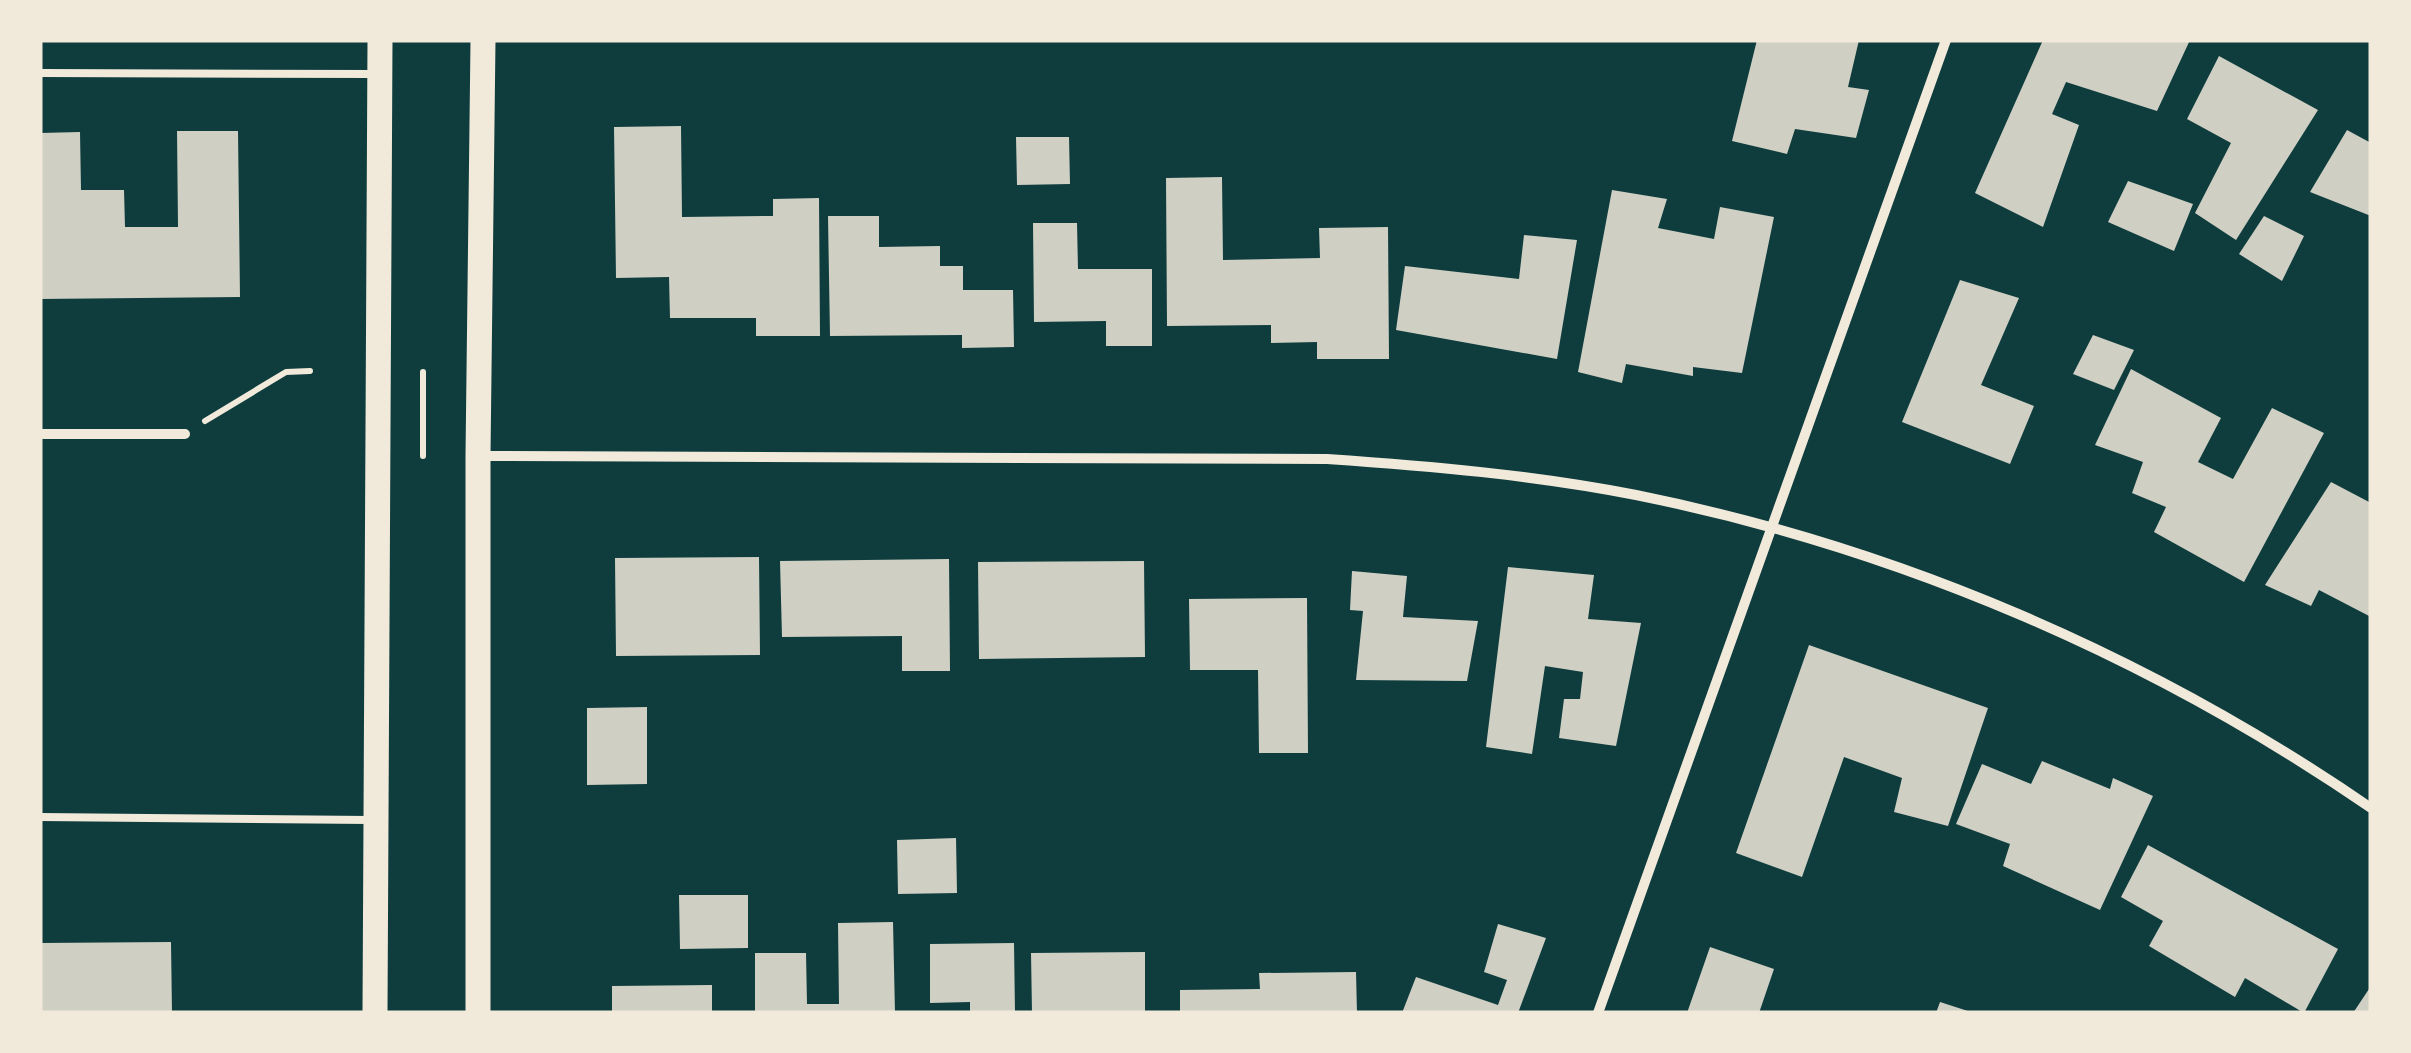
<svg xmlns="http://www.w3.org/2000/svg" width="2411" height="1053" viewBox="0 0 2411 1053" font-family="'Times New Roman',serif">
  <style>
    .building { fill: #cfcfc3 }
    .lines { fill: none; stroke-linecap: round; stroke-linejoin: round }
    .path { stroke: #f1e9da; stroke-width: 6 }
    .service { stroke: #f1e9da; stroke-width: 8 }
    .minor { stroke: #f1e9da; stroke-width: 10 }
    .primary { stroke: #f1e9da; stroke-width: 25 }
  </style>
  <rect width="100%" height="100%" fill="#0f3d3e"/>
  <path class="building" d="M 1757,40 L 1859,40 L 1848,87 L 1869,90 L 1856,138 L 1795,129 L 1787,154 L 1732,141 Z
    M 2043,40 L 2190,40 L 2157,111 L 2066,82 L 2052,114 L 2079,125 L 2043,227 L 1975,193 Z
    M 2219,56 L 2318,110 L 2236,240 L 2195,213 L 2231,143 L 2187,119 Z
    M 681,126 L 682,217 L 773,216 L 773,199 L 819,198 L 820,336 L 756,336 L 756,318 L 670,318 L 669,277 L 616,278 L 614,127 Z
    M 2347,130 L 2371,143 L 2371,216 L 2310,192 Z
    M 177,131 L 238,131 L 240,297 L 40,299 L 40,133 L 80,132 L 81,190 L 124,190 L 125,227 L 178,227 Z
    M 1016,137 L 1069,137 L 1070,184 L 1017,185 Z
    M 1222,177 L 1223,260 L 1320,258 L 1319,228 L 1388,227 L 1389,359 L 1317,359 L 1317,342 L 1271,343 L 1271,325 L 1167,326 L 1166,178 Z
    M 2128,181 L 2193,204 L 2174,251 L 2108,222 Z
    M 1612,190 L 1667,199 L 1658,228 L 1714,239 L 1720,207 L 1774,217 L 1742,373 L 1693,367 L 1693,376 L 1626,364 L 1622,383 L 1578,372 Z
    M 828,216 L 879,216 L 879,247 L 940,246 L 940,266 L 963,266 L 963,290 L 1013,290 L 1014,347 L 962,348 L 962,335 L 830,336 Z
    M 2264,216 L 2304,236 L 2282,281 L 2239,254 Z
    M 1033,223 L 1077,223 L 1078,269 L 1152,269 L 1152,346 L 1106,346 L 1106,321 L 1034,322 Z
    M 1524,235 L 1577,240 L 1557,359 L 1396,330 L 1405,266 L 1519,279 Z
    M 1960,280 L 2019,298 L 1981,385 L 2034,406 L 2010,464 L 1902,422 Z
    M 2093,335 L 2134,350 L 2114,390 L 2073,374 Z
    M 2131,369 L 2221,418 L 2198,462 L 2233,479 L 2272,408 L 2324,433 L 2244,582 L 2154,532 L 2166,507 L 2132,493 L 2143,462 L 2095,445 Z
    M 2331,482 L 2371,503 L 2371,617 L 2319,590 L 2311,606 L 2265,585 Z
    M 759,557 L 760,655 L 616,656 L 615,558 Z
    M 949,559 L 950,671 L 902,671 L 902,636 L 782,637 L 780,561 Z
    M 1144,561 L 1145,657 L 979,659 L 978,562 Z
    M 1508,567 L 1594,575 L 1588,619 L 1641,623 L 1616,746 L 1559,738 L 1564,699 L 1580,699 L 1583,672 L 1545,666 L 1532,754 L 1486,747 Z
    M 1352,571 L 1407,576 L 1403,617 L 1478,621 L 1467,681 L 1356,680 L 1363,611 L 1350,610 Z
    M 1307,598 L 1308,753 L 1259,753 L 1258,670 L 1190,670 L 1189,599 Z
    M 1809,645 L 1988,708 L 1948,826 L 1894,812 L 1902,778 L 1844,757 L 1802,877 L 1736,853 Z
    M 647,707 L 647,784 L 587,785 L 587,708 Z
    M 2042,761 L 2110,789 L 2113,778 L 2153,796 L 2100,910 L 2003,866 L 2010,844 L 1956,824 L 1982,764 L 2031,784 Z
    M 956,838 L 957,893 L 898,894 L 897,840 Z
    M 2148,845 L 2338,949 L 2304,1013 L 2245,978 L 2235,997 L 2149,946 L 2163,921 L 2121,897 Z
    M 679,895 L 748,895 L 748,948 L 680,949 Z
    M 893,922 L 895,1013 L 755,1013 L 755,953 L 806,953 L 807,1004 L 839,1004 L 838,923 Z
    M 1498,924 L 1546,938 L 1518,1013 L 1402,1013 L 1416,977 L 1498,1005 L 1507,980 L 1484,972 Z
    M 171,942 L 172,1013 L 40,1013 L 40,943 Z
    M 1014,943 L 1015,1013 L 970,1013 L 970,1002 L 930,1003 L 930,944 Z
    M 1710,947 L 1774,969 L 1759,1013 L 1687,1013 Z
    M 1145,952 L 1145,1013 L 1032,1013 L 1031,953 Z
    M 1356,972 L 1357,1013 L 1180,1013 L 1180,990 L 1260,989 L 1259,973 Z
    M 712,985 L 712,1013 L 612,1013 L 612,986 Z
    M 2371,986 L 2371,1013 L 2353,1013 Z
    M 1940,1002 L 1971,1012 L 1971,1013 L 1936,1013 Z"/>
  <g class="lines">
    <path class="path" d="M 423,372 L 423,456
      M 205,421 L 286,372 L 310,371"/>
    <path class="service" d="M 40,73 L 375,74
      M 40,817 L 370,820"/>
    <path class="minor" d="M 40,434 L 185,434
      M 479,456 L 1327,459 C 1430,466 1534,475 1636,495 C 1899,548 2150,656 2371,808
      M 1598,1013 L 1946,40"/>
    <path class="primary" d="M 375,1013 L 380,40
      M 478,1013 L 478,456 L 483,40"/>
  </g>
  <rect width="2411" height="1053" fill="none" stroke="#f1e9da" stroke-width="85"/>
</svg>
